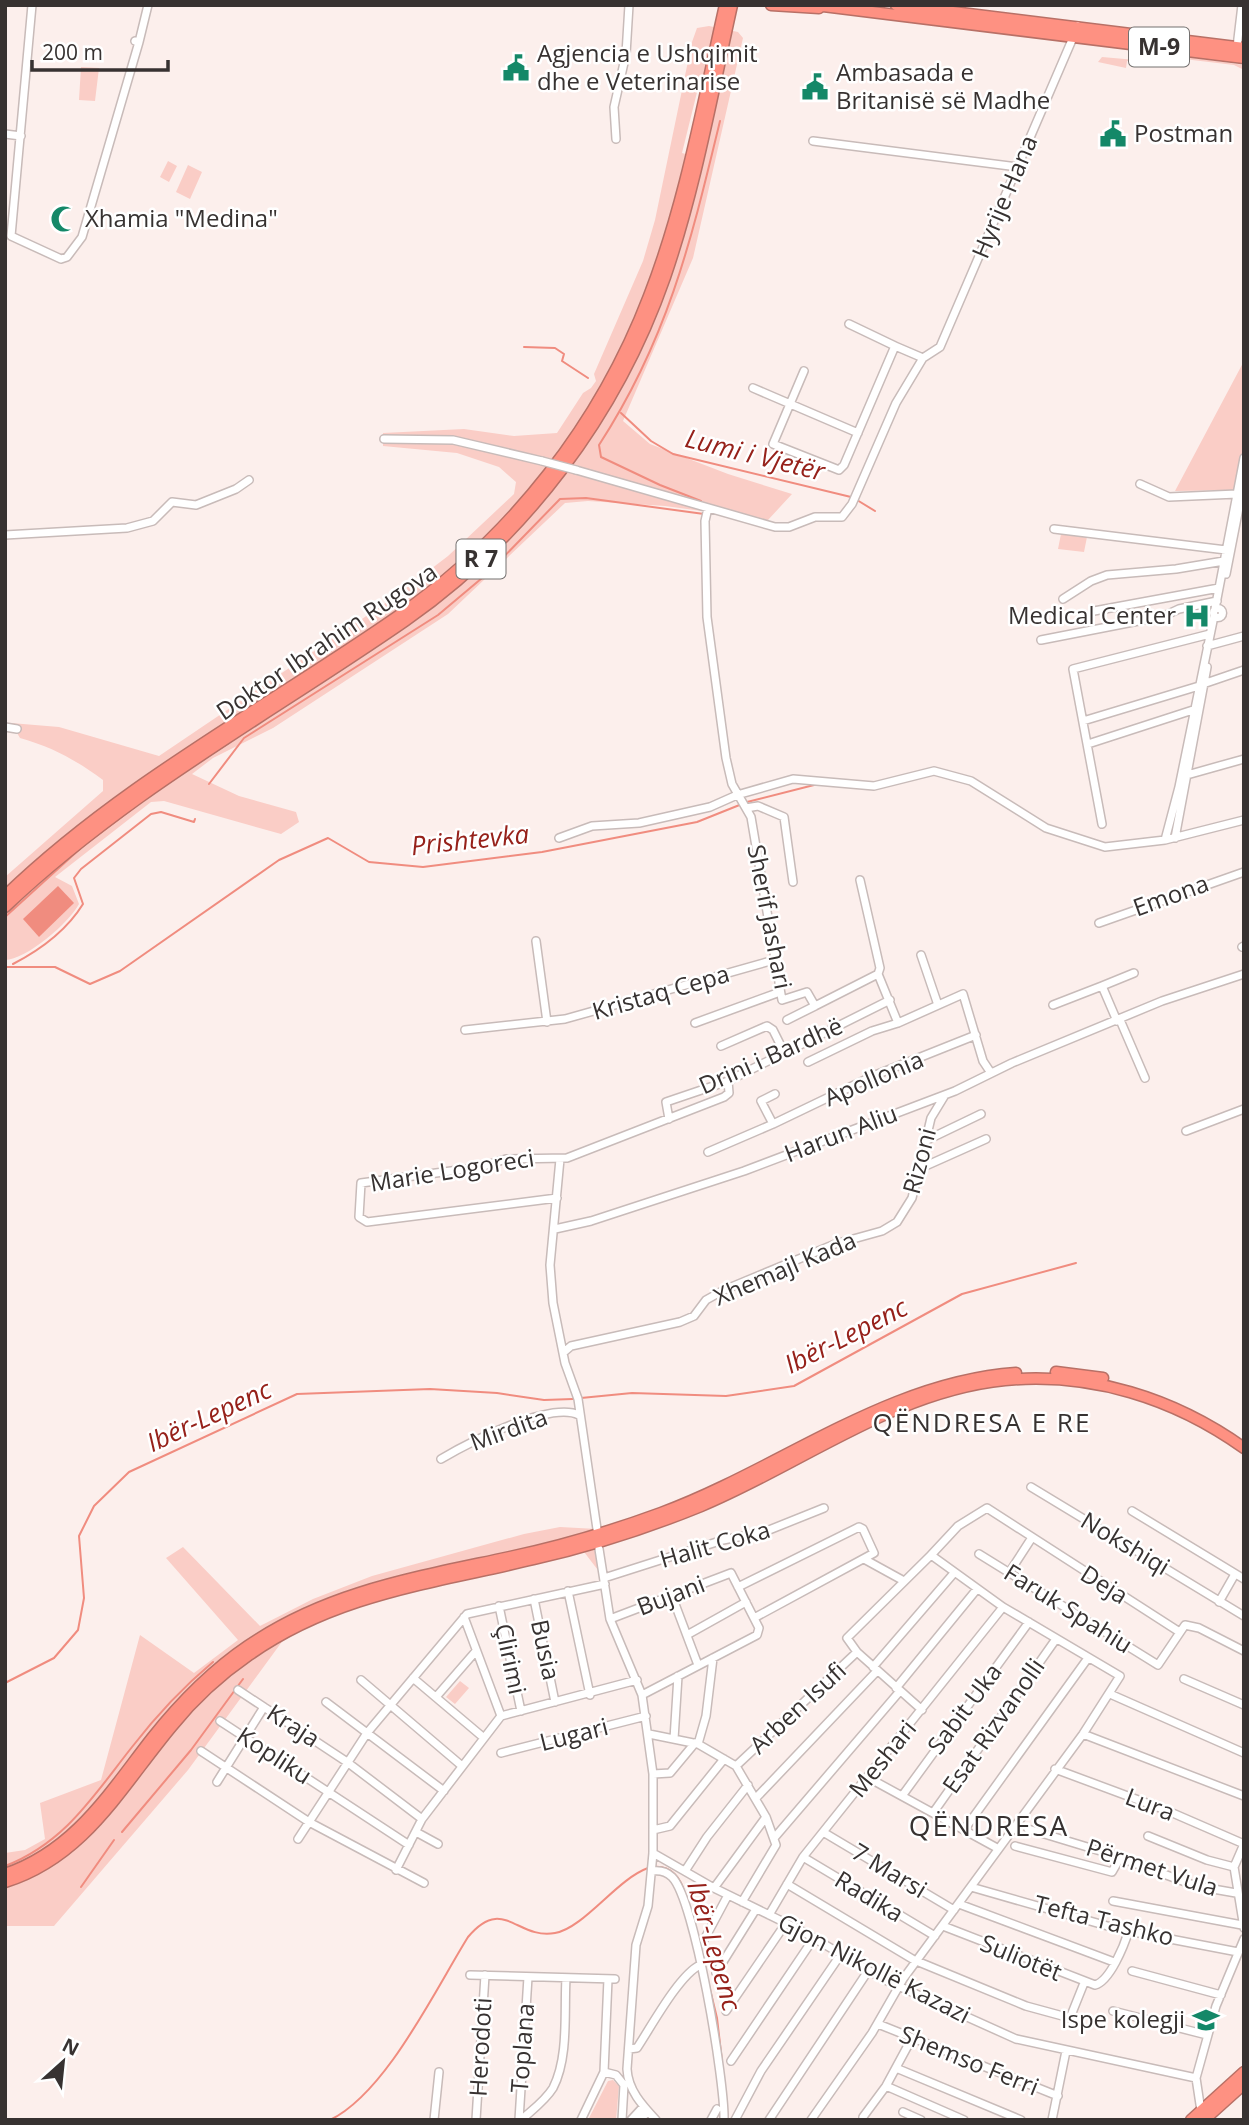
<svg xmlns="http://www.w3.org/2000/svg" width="1249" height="2125" viewBox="0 0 1249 2125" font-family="'Open Sans',sans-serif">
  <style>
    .green { fill: #facdc6; fill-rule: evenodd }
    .water { fill: #f08c7f }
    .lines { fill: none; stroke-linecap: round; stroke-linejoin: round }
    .stream { stroke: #f08c7f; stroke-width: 2 }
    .minor-casing { stroke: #c8bbb9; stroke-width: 10 }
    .highway-casing { stroke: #b87066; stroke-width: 13 }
    .minor { stroke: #fff; stroke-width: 7 }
    .highway { stroke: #fe9182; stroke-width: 10 }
    .minor-bridge-casing { stroke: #c8bbb9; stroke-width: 10; stroke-linecap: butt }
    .minor-bridge { stroke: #fff; stroke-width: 7 }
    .labels { text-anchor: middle; stroke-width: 5; stroke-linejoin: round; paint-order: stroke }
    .shield { fill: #fff; stroke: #73706f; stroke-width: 2 }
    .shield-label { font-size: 23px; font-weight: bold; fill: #373231 }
    .poi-label { font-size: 24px; fill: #373231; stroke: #fff; text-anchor: start }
    .street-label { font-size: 24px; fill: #373231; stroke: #fff }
    .water-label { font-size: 26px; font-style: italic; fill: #96211a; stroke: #fff }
    .neighbourhood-label { font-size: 26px; letter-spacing: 2px; fill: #373231; stroke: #fff }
    .quarter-label { font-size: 28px; letter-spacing: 2px; fill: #373231; stroke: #fff }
  </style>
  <rect width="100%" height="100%" fill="#fcefec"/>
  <path class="green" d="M 709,26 L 738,32 L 743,38 L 693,258 L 623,421 L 650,444 L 728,474 L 792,494 L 768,520 L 665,506 L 588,501 L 565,503 L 448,614 L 273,728 L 213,758 L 192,774 L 239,796 L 296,812 L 299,822 L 281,834 L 164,801 L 151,802 L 55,877 L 72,886 L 79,904 C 70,922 26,960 5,960 L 5,877 L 103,791 L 103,780 C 76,760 52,747 20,738 L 11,723 L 59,727 L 159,756 L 393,598 L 448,556 L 514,494 L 516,482 L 499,467 L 457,453 L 383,446 L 383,433 L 464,429 L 514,436 L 557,433 L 583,393 L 591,388 L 596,381 L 594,374 L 643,261 L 655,220 L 692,42 L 697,28 ZM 700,80 L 717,84 L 701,158 L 682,153 Z
    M 1167,54 L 1244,65 L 1244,70 L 1234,65 L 1167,57 Z
    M 1102,57 L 1136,60 L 1137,57 L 1140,60 L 1127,61 L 1126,68 L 1098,62 Z
    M 81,67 L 99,68 L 95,101 L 79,100 Z
    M 168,161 L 177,166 L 169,182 L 160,177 Z
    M 188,165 L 202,172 L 190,199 L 176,192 Z
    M 1244,361 L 1244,467 L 1240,490 L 1175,491 Z
    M 1061,534 L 1087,537 L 1084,552 L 1058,549 Z
    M 560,1527 L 597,1529 L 604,1578 L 581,1548 L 412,1585 L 292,1628 L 188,1770 L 54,1926 L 5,1926 L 5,1853 L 25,1850 L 45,1839 L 40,1803 L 101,1780 L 140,1635 L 194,1673 L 238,1640 L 166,1558 L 183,1547 L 260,1626 L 313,1599 L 372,1576 L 524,1534 Z
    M 460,1681 L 469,1688 L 455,1704 L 446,1697 Z
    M 613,2080 L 619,2086 L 616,2120 L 588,2120 L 608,2081 Z"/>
  <path class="water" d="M 58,886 L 74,903 L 39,937 L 23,919 Z"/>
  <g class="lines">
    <path class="stream" d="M 524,347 L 555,348 L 564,354 L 562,361 L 588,378
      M 621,413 L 651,441 L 673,454 L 851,497
      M 857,500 L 875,511
      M 701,501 L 660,485 L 601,457 L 599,445 C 668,339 691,241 720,121
      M 199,762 L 229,743
      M 209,784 L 244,738 L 438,615 L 488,573 L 560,499 L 586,498 L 704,514
      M 747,802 L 814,785
      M 5,917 L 82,847 L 135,807
      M 13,964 C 40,950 67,930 83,904 L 74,878 L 81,869 L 151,814 L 161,812 L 194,822 L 195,819
      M 5,967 L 55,967 L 90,984 L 120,971 L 279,860 L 328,838 L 369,862 L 423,867 L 542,852 L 697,822 L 742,804
      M 581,1398 L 632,1393 L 726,1396 L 794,1386 L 962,1294 L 1076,1263
      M 5,1683 L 54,1658 L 78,1630 L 84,1598 L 79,1536 L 94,1506 L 129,1472 L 297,1394 L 430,1389 L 497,1393 L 544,1400 L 573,1399
      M 122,1832 L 191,1750 L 243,1679
      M 5,1866 C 65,1843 94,1795 132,1747 C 156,1716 182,1688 213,1662
      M 653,1867 C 671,1865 681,1878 685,1894
      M 81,1887 L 114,1840
      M 708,1981 L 717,2018 L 722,2061
      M 727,2109 L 728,2120
      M 206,2120 L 234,2120
      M 330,2120 C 386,2093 435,1990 468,1937 C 503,1895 517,1940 555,1933 C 584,1928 617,1879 648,1868"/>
    <g class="minor-casing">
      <path id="minor" d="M 32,5 L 11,236 L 61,259 L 67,257 L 82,237 L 139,42
        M 135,41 L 139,42 L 148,5
        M 1237,47 L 1242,5
        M 5,134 L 21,136
        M 616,139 L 614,107 L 626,54 L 629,5
        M 813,141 L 1018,167
        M 849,324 L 895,346
        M 804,371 L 773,444 L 839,470 L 844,465 L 895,346 L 923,358 L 940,347 L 1078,26
        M 753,388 L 858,433
        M 384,439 L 453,440 L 542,461
        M 576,470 L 775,527 L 789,527 L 815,517 L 842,517 L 852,504 L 896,403 L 923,358
        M 1140,484 L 1169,497 L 1237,494
        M 708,508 L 705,521 L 707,617 L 726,758 L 732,784 L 751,817 L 782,1000 L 807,992 L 815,1006 L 878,974 L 898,1023 L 963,994 L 983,1061 L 991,1073
        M 1054,529 L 1226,550
        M 5,535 L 127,528 L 153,521 L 172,502 L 196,505 L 236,489 L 249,480
        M 1226,574 L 1244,482
        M 1063,599 L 1091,581 L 1107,575 L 1176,569 L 1224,561
        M1213.5 613a4.5 4.5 0 1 1 9 0a4.5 4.5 0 1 1-9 0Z
        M 1215,609 L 1244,458
        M 1094,611 L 1219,588
        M 1041,640 L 1164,616 L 1179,609 L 1217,601
        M 1207,646 L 1244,636
        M 1203,684 L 1244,670
        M 1083,721 L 1199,686
        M 5,727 L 17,729
        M 1088,744 L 1196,709
        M 1187,775 L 1244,759
        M 746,808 L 758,806 L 784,817 L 793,882
        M 1102,824 L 1073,669 L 1210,634
        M 559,838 L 592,826 L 639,823 L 710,807 L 737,795 L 793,779 L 874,786 L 934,771 L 971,781 L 1046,828 L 1105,847 L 1165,840 L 1244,820
        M 1175,838 L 1207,667
        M 1165,840 L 1179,787 L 1214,616
        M 860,880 L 880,968 L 878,974
        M 1099,923 L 1244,872
        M 536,941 L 547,1022
        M 1242,947 L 1244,946
        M 921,955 L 938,1005
        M 1102,986 L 1134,973
        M 1053,1005 L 1102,986 L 1117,1021
        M 787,1020 L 815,1006
        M 1120,1020 L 1145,1078
        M 695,1023 L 780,992
        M 465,1030 L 565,1019 L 774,960
        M 721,1046 L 767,1026 L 773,1030 L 785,1054
        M 808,1062 L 872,1031 L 898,1023
        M 775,1094 L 761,1101 L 773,1124 L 873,1076 L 976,1035
        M 669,1119 L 666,1102 L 728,1081 L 890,1000
        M 1186,1131 L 1244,1109
        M 927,1140 L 981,1114
        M 708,1152 L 773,1124
        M 560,1159 L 550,1265 L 553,1303 L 565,1363 L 578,1399 L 597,1529
        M 921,1168 L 986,1139
        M 557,1198 L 367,1222 L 359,1217 L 361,1183 L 481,1167 L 506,1159 L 567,1158 L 724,1097 L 729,1093 L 728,1081
        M 555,1229 L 591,1221 L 744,1171 L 955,1091 L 1012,1063 L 1162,1001 L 1244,974
        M 564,1352 L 571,1346 L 680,1322 L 694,1316 L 706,1300 L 724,1290 L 835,1244 L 882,1231 L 897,1222 L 912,1198 L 931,1118 L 945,1095
        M 441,1459 C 468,1443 550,1401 579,1415
        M 1031,1487 L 1244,1616
        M 1132,1511 L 1244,1579
        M 599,1549 L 610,1619 L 642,1695 L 653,1774 L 653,1853 L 648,1906 L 636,1945 L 627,2069 C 628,2090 642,2105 656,2120
        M 979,1554 L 1158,1665 L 1185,1625 L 1199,1628 L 1244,1651
        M 931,1555 L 958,1526 L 987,1508 L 1178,1631
        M 864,1559 L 904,1581
        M 1009,1573 L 1031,1539
        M 604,1578 L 723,1540 L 764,1532 L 824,1508
        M 738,1587 L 859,1527 L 863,1529 L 874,1553 L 754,1618
        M 568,1591 L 590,1695
        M 672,1596 L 698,1665
        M 534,1599 L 555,1702
        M 1219,1602 L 1235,1574
        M 499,1606 L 521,1711
        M 464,1617 L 501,1716
        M 610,1619 L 731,1573 L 759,1628 L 757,1635 L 642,1695
        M 687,1635 L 746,1602
        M 873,1667 L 954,1573
        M 413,1678 L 484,1738
        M 1184,1679 L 1244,1705
        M 361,1680 L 462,1766
        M 896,1688 L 977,1589
        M 238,1690 L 347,1762 L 422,1819
        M 1110,1694 L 1244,1753
        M 436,1697 L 476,1651
        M 326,1702 L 444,1791
        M 220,1721 L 409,1845
        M 649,1734 L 698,1744 L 736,1766 L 766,1817 L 776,1845 L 742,1902
        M 1083,1734 L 1244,1796
        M 674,1739 L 678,1676
        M 698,1744 L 706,1716 L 713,1658
        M 201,1751 L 309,1822 L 424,1883
        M 501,1753 L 646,1716
        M 736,1766 L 857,1652
        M 1055,1769 L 1168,1811 L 1244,1844 L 1234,1867 L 1244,1928
        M 653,1774 L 670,1773 L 695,1743
        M 867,1777 L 997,1848
        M 217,1782 L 264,1707
        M 902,1796 L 1029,1622
        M 756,1798 L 877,1671
        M 933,1813 L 1056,1639
        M 1028,1829 L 1107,1853 L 1196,1886 L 1236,1893
        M 653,1830 L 670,1826 L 724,1759
        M 964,1830 L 1088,1658
        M 416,1832 L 438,1844
        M 823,1832 L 954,1910
        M 1148,1836 L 1207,1860 L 1234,1867
        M 775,1837 L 900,1691
        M 298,1839 L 367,1733 L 467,1614 L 605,1584
        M 1015,1846 L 1112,1872 L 1120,1858
        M 653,1853 L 714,1888 L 800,1930 L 885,1980 L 1016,2039 L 1196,2078
        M 803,1857 L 935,1936
        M 396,1870 L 422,1819 L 501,1716 L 637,1680
        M 652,1871 C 659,1870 666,1871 672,1877 C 695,1900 725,2082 724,2120
        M 685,1871 L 707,1837 L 748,1785
        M 787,1884 L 914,1960 L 1026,2006 L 1070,2018 L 1084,1983
        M 971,1887 L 1118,1929 L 1238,1952
        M 714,1888 L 766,1817
        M 1113,1901 L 1242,1925
        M 959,1904 L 1114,1962
        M 769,1915 L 803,1857 L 1003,1607
        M 943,1926 L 1095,1985 C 1110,1981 1124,1946 1129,1930
        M 704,1940 L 728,1895
        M 1132,1971 L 1221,1995
        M 716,1973 L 756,1909
        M 470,1975 L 615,1979
        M 726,2011 L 786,1923
        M 1113,2011 L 1207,2035
        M 878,2024 L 1058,2096
        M 629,2049 L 637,2048 C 651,2027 679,1975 700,1965
        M 731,2061 L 814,1938
        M 896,2068 L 1021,2120
        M 604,2072 L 616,2075 L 624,2085 L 622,2120
        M 886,2086 L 964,2120
        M 1201,2111 L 1196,2078 L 1216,2006 L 1244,1939
        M 903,2112 L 921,2120
        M 863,2117 L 886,2086 L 912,2038
        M 434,2120 L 439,2072
        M 476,2120 L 485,1975
        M 519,2120 L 528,1977
        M 521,2120 C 532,2110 545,2101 553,2088 C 569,2057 564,2012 566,1978
        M 581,2120 L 604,2072 L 608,1979
        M 631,2120 L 643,2107
        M 639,2120 L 648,2112
        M 711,2120 L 717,2109
        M 735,2120 L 761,2071 L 841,1954
        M 769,2120 L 868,1971
        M 811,2120 L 872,2033 L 903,1979 L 1083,1734 L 1120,1676 L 1003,1607 L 931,1555 L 847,1638 L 857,1652 L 922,1710
        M 1052,2120 L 1066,2051"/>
    </g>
    <g class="highway-casing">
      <path id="highway" d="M 771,5 L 819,8
        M 815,5 L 1244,58
        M 896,5 L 1244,48
        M 5,896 C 123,782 268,707 401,614 C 513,535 600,424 649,296 C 685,204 703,102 725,5
        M 5,907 C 127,791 268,716 405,621 C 525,537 617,415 665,277 C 695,190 712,95 732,5
        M 1056,1372 L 1103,1378
        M 5,1874 C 75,1850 109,1793 152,1738 C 180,1703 211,1671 248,1646 C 328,1591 418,1577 510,1557 C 562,1546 612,1531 661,1513 C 780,1469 887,1382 1016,1373
        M 5,1882 C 85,1857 121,1787 172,1726 C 194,1699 220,1675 249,1655 C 335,1594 434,1583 534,1559 C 591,1546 647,1528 701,1506 C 802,1464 894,1391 1005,1380 C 1091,1372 1174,1398 1244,1448
        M 1191,2120 L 1244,2072
        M 1204,2120 L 1244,2084"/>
    </g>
    <use href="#minor" class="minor"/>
    <use href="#highway" class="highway"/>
    <g class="minor-bridge-casing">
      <path id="minor-bridge" d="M 542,461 L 576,470"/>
    </g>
    <use href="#minor-bridge" class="minor-bridge"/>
  </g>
  <defs>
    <g id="civic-bare" transform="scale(2.1)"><path d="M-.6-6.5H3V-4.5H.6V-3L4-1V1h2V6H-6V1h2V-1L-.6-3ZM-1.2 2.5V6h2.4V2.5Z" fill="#148868" stroke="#fff" stroke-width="2.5" paint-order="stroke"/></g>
    <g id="mosque-bare" transform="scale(2.1)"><path d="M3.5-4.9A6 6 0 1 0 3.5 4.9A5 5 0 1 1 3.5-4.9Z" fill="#148868" stroke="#fff" stroke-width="2.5" paint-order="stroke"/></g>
    <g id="hospital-bare" transform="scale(2.1)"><path d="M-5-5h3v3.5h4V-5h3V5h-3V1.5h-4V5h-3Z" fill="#148868" stroke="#fff" stroke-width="2.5" paint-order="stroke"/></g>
    <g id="university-bare" transform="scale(2.1)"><path d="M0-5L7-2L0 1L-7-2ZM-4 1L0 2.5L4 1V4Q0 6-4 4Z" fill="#148868" stroke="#fff" stroke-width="2.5" paint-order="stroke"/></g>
  </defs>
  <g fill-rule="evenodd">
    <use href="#civic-bare" x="516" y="68"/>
    <use href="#civic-bare" x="815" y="87"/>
    <use href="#civic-bare" x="1113" y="134"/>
    <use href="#mosque-bare" x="64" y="219"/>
    <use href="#hospital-bare" x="1197" y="616"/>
    <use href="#university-bare" x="1206" y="2020"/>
  </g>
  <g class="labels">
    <g class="shield">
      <rect x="1129" y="27.5" width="60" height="39" rx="5"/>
      <rect x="456.5" y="539.5" width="49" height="39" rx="5"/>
    </g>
    <g class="shield-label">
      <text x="1159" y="55">M-9</text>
      <text x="481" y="567">R 7</text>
    </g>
    <g class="poi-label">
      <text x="537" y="62">Agjencia e Ushqimit<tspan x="537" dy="28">dhe e Veterinarise</tspan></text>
      <text x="836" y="81">Ambasada e<tspan x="836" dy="28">Britanisë së Madhe</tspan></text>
      <text x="1134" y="142">Postman</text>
      <text x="85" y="227">Xhamia "Medina"</text>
      <text x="1176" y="624" text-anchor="end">Medical Center</text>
      <text x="1185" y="2028" text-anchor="end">Ispe kolegji</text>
    </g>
    <g class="street-label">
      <text transform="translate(1005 197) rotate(-67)" y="8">Hyrije Hana</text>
      <text transform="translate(327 642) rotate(-34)" y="8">Doktor Ibrahim Rugova</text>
      <text transform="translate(1171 896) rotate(-20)" y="8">Emona</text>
      <text transform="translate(769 917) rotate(79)" y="8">Sherif Jashari</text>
      <text transform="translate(661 993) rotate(-16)" y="8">Kristaq Cepa</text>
      <text transform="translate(771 1056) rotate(-24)" y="8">Drini i Bardhë</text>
      <text transform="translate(874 1079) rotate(-23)" y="8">Apollonia</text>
      <text transform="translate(841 1134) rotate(-21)" y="8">Harun Aliu</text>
      <text transform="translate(920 1161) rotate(-75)" y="8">Rizoni</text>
      <text transform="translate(452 1171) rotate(-9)" y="8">Marie Logoreci</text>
      <text transform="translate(785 1269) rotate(-23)" y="8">Xhemajl Kada</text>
      <text transform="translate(509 1430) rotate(-20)" y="8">Mirdita</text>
      <text transform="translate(1125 1544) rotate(31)" y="8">Nokshiqi</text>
      <text transform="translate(715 1545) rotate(-16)" y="8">Halit Coka</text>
      <text transform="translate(1104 1585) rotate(32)" y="8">Deja</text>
      <text transform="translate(671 1596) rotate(-21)" y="8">Bujani</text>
      <text transform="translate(1068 1609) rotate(32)" y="8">Faruk Spahiu</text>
      <text transform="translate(545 1650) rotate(78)" y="8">Busia</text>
      <text transform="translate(510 1659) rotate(78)" y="8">Çlirimi</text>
      <text transform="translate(798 1708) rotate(-43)" y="8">Arben Isufi</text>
      <text transform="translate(965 1709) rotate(-53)" y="8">Sabit Uka</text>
      <text transform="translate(293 1726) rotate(33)" y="8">Kraja</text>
      <text transform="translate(994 1726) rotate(-55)" y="8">Esat Rizvanolli</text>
      <text transform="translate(574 1735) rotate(-14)" y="8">Lugari</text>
      <text transform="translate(274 1756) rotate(33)" y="8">Kopliku</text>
      <text transform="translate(883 1759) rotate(-51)" y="8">Meshari</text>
      <text transform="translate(1150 1805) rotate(21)" y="8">Lura</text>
      <text transform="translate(1152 1868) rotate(18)" y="8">Përmet Vula</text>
      <text transform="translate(889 1871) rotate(31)" y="8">7 Marsi</text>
      <text transform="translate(869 1897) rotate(31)" y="8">Radika</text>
      <text transform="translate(1104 1921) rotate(14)" y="8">Tefta Tashko</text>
      <text transform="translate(1021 1958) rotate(22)" y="8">Suliotët</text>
      <text transform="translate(874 1969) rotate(27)" y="8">Gjon Nikollë Kazazi</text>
      <text transform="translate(481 2047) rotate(-87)" y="8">Herodoti</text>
      <text transform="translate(523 2048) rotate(-86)" y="8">Toplana</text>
      <text transform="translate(969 2061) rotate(22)" y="8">Shemso Ferri</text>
    </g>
    <g class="water-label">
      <text transform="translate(755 455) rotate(14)" y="9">Lumi i Vjetër</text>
      <text transform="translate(470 840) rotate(-6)" y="9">Prishtevka</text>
      <text transform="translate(846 1336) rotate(-27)" y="9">Ibër-Lepenc</text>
      <text transform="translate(209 1416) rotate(-25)" y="9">Ibër-Lepenc</text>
      <text transform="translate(714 1946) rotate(74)" y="9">Ibër-Lepenc</text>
    </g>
    <g class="neighbourhood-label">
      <text x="982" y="1432">QËNDRESA E RE</text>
    </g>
    <g class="quarter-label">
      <text x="989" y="1836">QËNDRESA</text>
    </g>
  </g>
  <rect width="1249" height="2125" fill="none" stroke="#373231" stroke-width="14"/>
  <g transform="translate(63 2062) rotate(27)" stroke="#ffffff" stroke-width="5" paint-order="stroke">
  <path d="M0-5L12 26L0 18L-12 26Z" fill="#373231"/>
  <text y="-10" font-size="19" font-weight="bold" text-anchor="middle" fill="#373231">N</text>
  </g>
  <path d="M32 60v10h136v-10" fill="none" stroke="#373231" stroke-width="3.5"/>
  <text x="42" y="60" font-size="21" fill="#373231" stroke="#ffffff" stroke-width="5" paint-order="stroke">200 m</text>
</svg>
